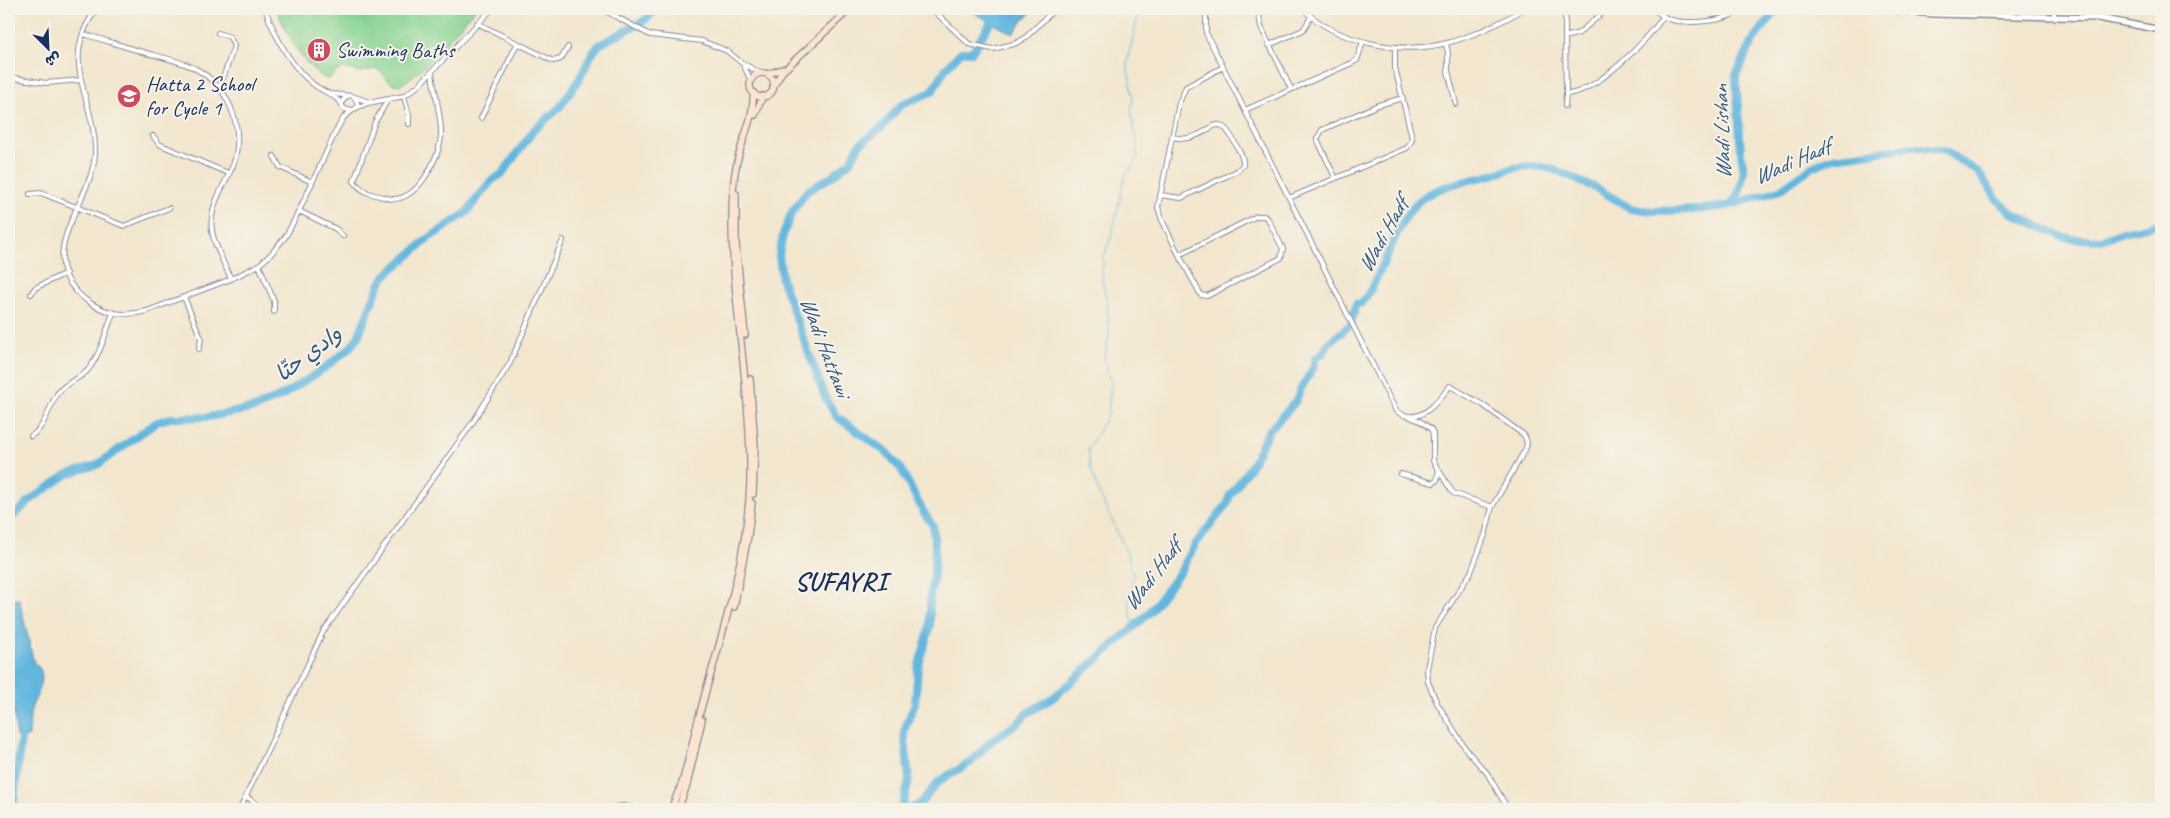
<svg xmlns="http://www.w3.org/2000/svg" width="2170" height="818" viewBox="0 0 2170 818" font-family="Caveat,'Playpen Sans Arabic',sans-serif">
  <style>
    .green { fill: #85d391; stroke: #508178 }
    .water { fill: #62b7df; stroke: #3e739e }
    .lines { fill: none; stroke-linecap: round; stroke-linejoin: round }
    .stream { stroke: #62b7df; stroke-width: 1 }
    .river { stroke: #62b7df; stroke-width: 8 }
    .minor-casing { stroke: #868a96; stroke-width: 6 }
    .tertiary-casing { stroke: #868a96; stroke-width: 8 }
    .secondary-casing { stroke: #868a96; stroke-width: 8 }
    .minor { stroke: #fff; stroke-width: 4 }
    .tertiary { stroke: #fff; stroke-width: 5 }
    .secondary { stroke: #fde4d0; stroke-width: 5.5 }
    .labels { text-anchor: middle; stroke-width: 4; stroke-linejoin: round; paint-order: stroke }
    .poi-label { font-size: 21px; fill: #1b2f5e; stroke: #f7f3e8; text-anchor: start }
    .water-label { font-size: 22px; font-style: italic; fill: #305885; stroke: #f7f3e8 }
    .district-label { font-size: 26px; font-weight: bold; letter-spacing: 1px; fill: #1b2f5e; stroke: #f7f3e8 }
  </style>
  <rect width="100%" height="100%" fill="#f7f3e8"/>
  <filter id="ink" filterUnits="userSpaceOnUse"><feTurbulence type="fractalNoise" baseFrequency=".02" numOctaves="2"/><feDisplacementMap in="SourceGraphic" scale="10" xChannelSelector="R" yChannelSelector="G"/><feConvolveMatrix kernelMatrix="1 2 1 2 8 2 1 2 1" color-interpolation-filters="sRGB"/></filter>
  <filter id="wash" filterUnits="userSpaceOnUse"><feTurbulence type="fractalNoise" baseFrequency=".0096" numOctaves="4" result="noise"/><feDisplacementMap in="SourceGraphic" scale="20" xChannelSelector="R" yChannelSelector="G"/><feGaussianBlur stdDeviation="1.12" result="paint"/><feColorMatrix in="noise" values="0 0 0 0 0 0 0 0 0 0 0 0 0 0 0 0 0 1.4 0 .05"/><feComposite in="paint" operator="in"/></filter>
  <g filter="url(#wash)">
    <rect width="100%" height="100%" fill="#f2e6ce"/>
    <path class="green" d="M 276,9 L 475,9 L 475,10 L 422,69 L 401,85 L 392,84 L 381,72 L 375,69 L 361,72 L 344,68 L 336,72 L 328,80 C 301,65 288,35 276,9 Z"/>
    <path class="water" d="M 979,9 L 1032,9 L 1028,17 L 1025,17 L 1013,34 L 974,13 Z
      M 10,595 L 14,600 L 19,599 L 34,663 C 51,674 36,695 31,709 C 29,717 30,728 29,736 L 23,739 L 16,737 L 15,722 L 12,709 L 9,708 Z"/>
    <g class="lines">
      <path class="stream" d="M 1135,626 L 1131,617 L 1129,601 L 1133,576 L 1127,553 L 1100,495 L 1090,466 L 1088,450 L 1108,414 L 1111,384 L 1104,361 L 1109,334 L 1107,302 L 1102,279 L 1103,258 L 1111,238 L 1125,176 L 1137,159 L 1137,144 L 1131,112 L 1133,99 L 1127,63 L 1138,16 L 1137,9"/>
      <path class="river" d="M 1732,204 L 1739,193 L 1744,171 L 1741,153 L 1736,75 L 1754,39 L 1778,9
        M 9,521 L 29,501 L 59,480 L 68,474 L 97,465 L 157,422 L 170,418 L 208,417 L 255,408 L 283,395 L 322,370 L 350,348 L 358,337 L 379,285 L 386,275 L 429,238 L 466,213 L 491,181 L 502,174 L 534,130 L 559,108 L 578,81 L 592,54 L 599,45 L 644,21 L 658,9
        M 13,809 L 22,729
        M 902,809 L 909,780 L 904,731 L 915,703 L 918,668 L 930,627 L 930,595 L 934,574 L 935,546 L 933,526 L 924,513 L 901,469 L 886,452 L 836,416 L 824,395 L 782,280 L 779,254 L 784,232 L 792,212 L 807,191 L 831,177 L 850,162 L 860,144 L 883,126 L 902,104 L 932,92 L 946,68 L 961,52 L 972,52 L 999,9
        M 910,809 L 921,803 L 939,781 L 971,762 L 991,741 L 1018,723 L 1026,714 L 1054,697 L 1135,626 L 1149,613 L 1180,572 L 1196,543 L 1228,503 L 1229,497 L 1253,463 L 1268,432 L 1296,401 L 1300,390 L 1315,365 L 1315,359 L 1323,353 L 1328,344 L 1351,324 L 1356,304 L 1362,303 C 1383,276 1396,221 1419,201 C 1440,183 1473,181 1499,173 C 1522,163 1546,165 1568,175 C 1576,179 1584,185 1593,186 L 1630,208 L 1652,211 L 1694,210 L 1727,206 L 1768,194 L 1780,190 L 1812,167 L 1833,158 L 1914,147 L 1945,151 L 1978,172 L 1997,199 L 2012,213 L 2058,235 L 2072,239 L 2101,240 L 2123,232 L 2161,224"/>
    </g>
  </g>
  <g filter="url(#ink)">
    <g class="lines">
      <g class="minor-casing">
        <path id="minor" d="M 97,9 C 56,60 97,102 95,154 C 92,204 29,256 86,300 C 105,314 124,317 147,311 L 231,279 L 259,265 L 271,254 L 286,236 L 299,211 L 337,129 L 344,117 L 352,111
          M 265,9 C 275,36 290,66 313,84 C 323,92 334,94 342,104
          M 602,9 L 650,35 L 702,41 L 727,51 L 743,64 L 751,81
          M 932,9 L 969,44 L 992,49 L 1014,44 L 1024,39 L 1055,9
          M 1206,9 L 1206,33 L 1396,411 C 1419,427 1437,403 1450,386 L 1483,405 L 1524,435 C 1527,441 1528,443 1525,450 L 1492,507 L 1485,535 L 1471,572 L 1435,628 L 1427,669 L 1428,682 L 1437,703 L 1467,751 L 1487,773 L 1508,809
          M 1258,9 L 1261,27 L 1291,89
          M 1303,9 C 1337,43 1401,55 1447,43 C 1474,36 1500,23 1524,9
          M 1653,9 C 1658,12 1663,17 1669,19 C 1685,25 1729,22 1740,9
          M 2054,16 L 2054,9
          M 477,23 L 553,61 L 561,59 L 568,47
          M 218,33 L 230,37 L 234,46 L 220,87
          M 84,34 C 104,40 125,47 146,53 C 162,57 181,61 196,69 C 229,87 243,124 235,159 C 232,171 224,183 219,194 C 202,230 217,246 231,279
          M 1565,37 L 1565,9
          M 1446,44 L 1448,53 L 1448,71 L 1456,104
          M 1269,45 L 1303,30 L 1311,17
          M 746,65 L 760,73
          M 9,77 L 46,83 L 80,80
          M 333,94 L 352,96 L 369,102
          M 1566,94 L 1565,37 L 1579,33 L 1607,9
          M 347,96 C 328,113 369,116 354,97
          M 404,96 L 409,115 L 409,124
          M 387,101 L 375,122 L 354,181 C 362,193 374,195 387,198 C 416,206 440,158 441,135 C 442,119 434,90 432,73
          M 1565,106 L 1566,94 C 1597,93 1647,40 1664,16
          M 356,108 L 368,103 L 404,96 L 418,86 L 492,9
          M 1245,110 L 1352,63 L 1357,60 L 1363,42
          M 481,118 L 517,44
          M 153,136 L 159,144 L 168,148 L 228,173
          M 274,156 L 280,167 L 312,182
          M 1335,177 L 1317,139 L 1322,130 L 1378,105 L 1403,98
          M 30,194 L 41,193 L 124,226 L 169,208
          M 1160,195 L 1181,198 L 1237,171 L 1243,165 C 1244,157 1239,151 1235,143 C 1217,108 1213,134 1188,138 C 1183,139 1177,138 1172,137
          M 1289,198 L 1407,148 L 1412,140 L 1411,133 L 1395,68 L 1395,47
          M 299,211 L 336,229 L 343,236
          M 1257,216 L 1264,216 L 1268,219 L 1283,249 L 1281,258 L 1207,296 L 1201,295 L 1179,255 Z
          M 1179,255 L 1162,220 L 1158,207 L 1179,103 L 1186,87 L 1223,67
          M 259,265 L 274,301 L 274,312
          M 31,294 L 35,288 L 66,273
          M 184,297 L 201,338 L 199,349
          M 1410,417 L 1420,421 L 1431,429 L 1433,434 L 1433,461 L 1453,493 L 1492,507
          M 31,436 C 45,428 49,407 57,394 C 65,382 79,380 88,370 C 100,355 106,332 113,313
          M 1401,474 L 1433,483 L 1437,480 L 1439,470
          M 246,796 L 263,809
          M 240,809 L 323,632 L 473,422 L 510,363 L 563,240
          M 606,809 L 623,806 L 640,809"/>
      </g>
      <g class="tertiary-casing">
        <path id="tertiary" d="M 1883,9 L 1934,14 L 2098,18 L 2161,30"/>
      </g>
      <g class="secondary-casing">
        <path id="secondary" d="M750 85a12 12 0 1 1 24 0a12 12 0 1 1-24 0Z
          M 767,74 L 785,68
          M 773,87 L 782,72 L 850,9
          M 755,115 L 763,96
          M 736,194 L 736,245 L 745,335
          M 750,379 L 755,446 L 753,494
          M 734,607 L 748,536 L 752,503
          M 671,809 L 682,783 C 692,748 699,712 710,677 C 728,614 748,548 750,482 C 752,393 732,306 732,218 C 732,199 733,180 737,162 C 742,139 755,116 753,92
          M 678,809 L 687,785 L 702,720"/>
      </g>
      <use href="#minor" class="minor"/>
      <use href="#tertiary" class="tertiary"/>
      <use href="#secondary" class="secondary"/>
    </g>
  </g>
  <defs>
    <g id="building-disc" transform="scale(1.25)"><circle r="9.5" fill="#d1495b" stroke="#f7f3e8"/><path d="M-4-6H4V6H1V3H-1V6H-4ZM-2.5-4.3h1.7v1.8h-1.7ZM.8-4.3h1.7v1.8H.8ZM-2.5-1h1.7V.8h-1.7ZM.8-1h1.7V.8H.8Z" fill="#fff"/></g>
    <g id="school-disc" transform="scale(1.25)"><circle r="9.5" fill="#d1495b" stroke="#f7f3e8"/><path d="M0-5L7-2L0 1L-7-2ZM-4 1L0 2.5L4 1V4Q0 6-4 4Z" fill="#fff"/></g>
  </defs>
  <g fill-rule="evenodd">
    <use href="#building-disc" x="319" y="50"/>
    <use href="#school-disc" x="129" y="96"/>
  </g>
  <g class="labels">
    <g class="poi-label">
      <text x="336" y="57">Swimming Baths</text>
      <text x="146" y="91">Hatta 2 School<tspan x="146" dy="24">for Cycle 1</tspan></text>
    </g>
    <g class="water-label">
      <text transform="translate(1721 132) rotate(-92)" y="8">Wadi Lishan</text>
      <text transform="translate(1791 161) rotate(-24)" y="8">Wadi Hadf</text>
      <text transform="translate(1382 235) rotate(-61)" y="8">Wadi Hadf</text>
      <text transform="translate(826 346) rotate(69)" y="8">Wadi Hattawi</text>
      <text transform="translate(308 353) rotate(-37)" y="8">وادي حتّا</text>
      <text transform="translate(1151 575) rotate(-53)" y="8">Wadi Hadf</text>
    </g>
    <g class="district-label">
      <text x="841" y="590">SUFAYRI</text>
    </g>
  </g>
  <rect width="2170" height="818" fill="none" stroke="#f7f3e8" stroke-width="30"/>
  <g transform="translate(48 48) rotate(156)" stroke="#f7f3e8" stroke-width="4" paint-order="stroke">
  <path d="M0-4L9 19L0 12L-9 19Z" fill="#1b2f5e"/>
  <text y="-8" font-size="14" font-weight="bold" text-anchor="middle" fill="#1b2f5e">ش</text>
  </g>
</svg>
